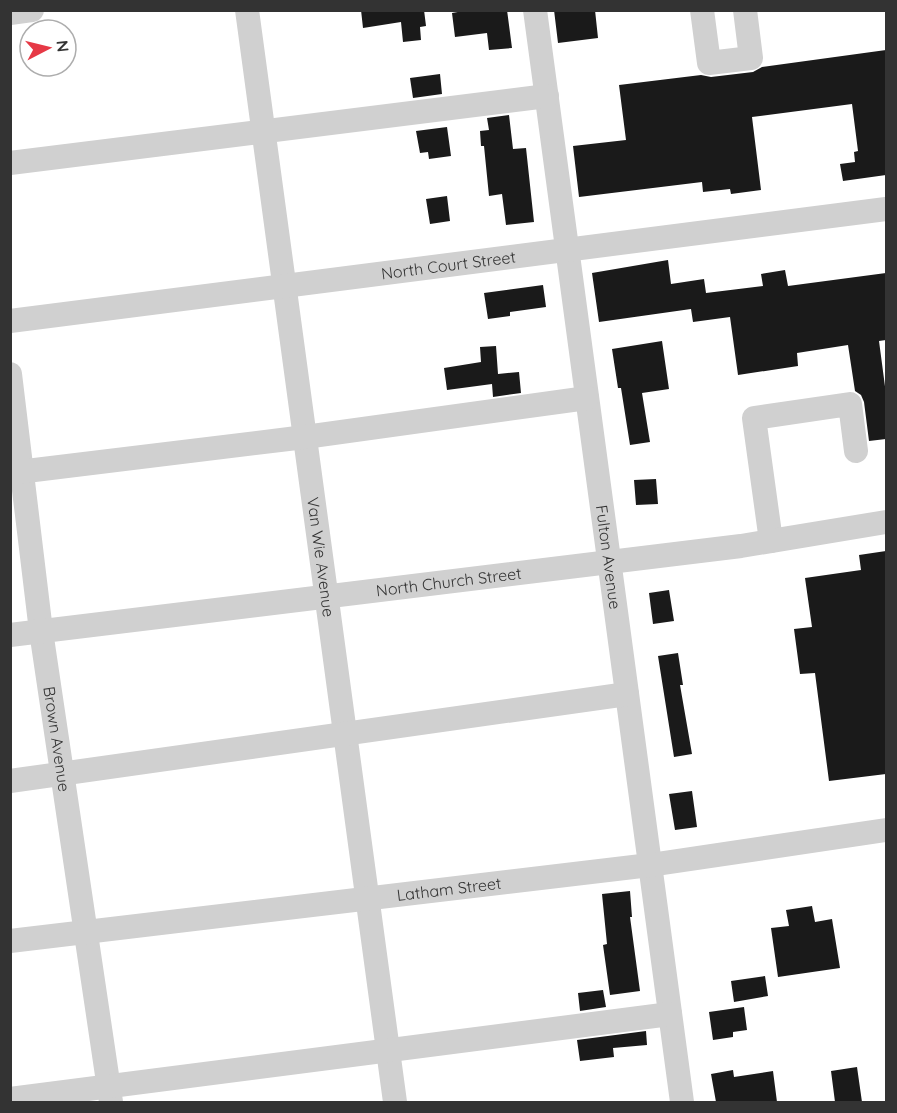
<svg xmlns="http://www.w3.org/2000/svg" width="897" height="1113" viewBox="0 0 897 1113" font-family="Quicksand,sans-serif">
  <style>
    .building { fill: #1a1a1a }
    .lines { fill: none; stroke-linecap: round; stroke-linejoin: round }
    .minor { stroke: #d0d0d0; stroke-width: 24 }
    .labels { text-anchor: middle; stroke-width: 6; stroke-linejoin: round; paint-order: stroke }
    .street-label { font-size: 16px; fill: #333; stroke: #fff }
  </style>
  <rect width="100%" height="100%" fill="#fff"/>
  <path class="building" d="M 361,10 L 424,10 L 426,26 L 420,27 L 421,40 L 403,42 L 401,22 L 363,28 Z
    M 469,10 L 507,10 L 512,48 L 489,50 L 487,33 L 455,37 L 452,13 Z
    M 554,10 L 595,10 L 598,38 L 558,43 Z
    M 886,50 L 886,175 L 843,181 L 840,164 L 855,162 L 854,152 L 858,151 L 852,104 L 752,117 L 761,190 L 731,194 L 730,189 L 703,192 L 702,182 L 579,197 L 573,146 L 626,140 L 619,85 L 701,75 L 711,77 L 753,72 L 762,67 Z
    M 440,74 L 442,94 L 413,98 L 410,78 Z
    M 509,115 L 513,149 L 526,148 L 534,222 L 506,225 L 502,194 L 489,196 L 484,146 L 481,146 L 480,131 L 489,130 L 487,118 Z
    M 447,127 L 451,156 L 429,159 L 428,152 L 420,153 L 416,131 Z
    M 447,196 L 450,221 L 430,224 L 426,199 Z
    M 668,260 L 671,284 L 704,279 L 706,293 L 763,286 L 761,274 L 785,270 L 788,286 L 886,273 L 886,340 L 879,341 L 886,394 L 886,439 L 869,441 L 864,402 L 861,395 L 855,391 L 848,345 L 797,353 L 798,366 L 738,375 L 730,317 L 693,322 L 691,309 L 599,322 L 592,273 Z
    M 543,285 L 546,307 L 510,312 L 510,316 L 488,319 L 484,293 Z
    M 662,341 L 669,389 L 642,393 L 650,442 L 630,445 L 621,388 L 618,388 L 612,349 Z
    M 496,346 L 498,374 L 519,372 L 521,393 L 493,397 L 492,384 L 447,390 L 444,368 L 481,362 L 480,347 Z
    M 656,479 L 658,504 L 636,505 L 634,480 Z
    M 886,551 L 886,774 L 829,781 L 815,673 L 800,674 L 794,629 L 812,627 L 805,578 L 861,570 L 859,555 Z
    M 669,590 L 674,621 L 653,624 L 649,593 Z
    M 678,653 L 683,685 L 680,685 L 692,754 L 674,757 L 658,656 Z
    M 692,791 L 697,827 L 675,830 L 669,794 Z
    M 630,891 L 632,917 L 630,917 L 640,991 L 610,995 L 603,945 L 607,944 L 602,894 Z
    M 812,906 L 815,922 L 832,919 L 840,968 L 778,977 L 771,928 L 789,926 L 786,910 Z
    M 765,976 L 768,996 L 734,1002 L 731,981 Z
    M 603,990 L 606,1007 L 580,1011 L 578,993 Z
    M 744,1007 L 747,1030 L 733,1032 L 733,1037 L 713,1040 L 709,1012 Z
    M 646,1031 L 647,1045 L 613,1048 L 614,1057 L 580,1061 L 577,1040 Z
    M 857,1067 L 862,1102 L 835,1102 L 831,1071 Z
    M 733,1070 L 734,1077 L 773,1071 L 777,1102 L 716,1102 L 711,1074 Z"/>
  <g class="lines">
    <g class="minor">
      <path id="s1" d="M 247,10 L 395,1102"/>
      <path id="s2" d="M 535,10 L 682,1102"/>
      <path d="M 702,10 L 709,63 L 751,58 L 745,10"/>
      <path d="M 10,13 L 32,10"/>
      <path d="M 10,163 L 547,96"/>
      <path id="s3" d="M 10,321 L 886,209"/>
      <path id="s4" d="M 10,374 L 41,631 L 111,1102"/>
      <path d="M 10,473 L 305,437 L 587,398"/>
      <path d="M 771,541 L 754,418 L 850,404 L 856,451"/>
      <path id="s5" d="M 10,635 L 741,546 L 886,522"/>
      <path d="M 10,781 L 627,694"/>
      <path id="s6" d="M 10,941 L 650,865 L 886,830"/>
      <path d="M 10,1099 L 670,1014"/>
    </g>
  </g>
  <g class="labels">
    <g class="street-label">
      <text dy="6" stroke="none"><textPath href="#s3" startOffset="442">North Court Street</textPath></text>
      <text dy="6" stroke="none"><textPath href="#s1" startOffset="552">Van Wie Avenue</textPath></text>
      <text dy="6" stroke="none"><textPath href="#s2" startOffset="552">Fulton Avenue</textPath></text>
      <text dy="6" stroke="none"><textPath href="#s5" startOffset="442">North Church Street</textPath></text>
      <text dy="6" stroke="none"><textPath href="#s4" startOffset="368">Brown Avenue</textPath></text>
      <text dy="6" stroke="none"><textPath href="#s6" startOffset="442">Latham Street</textPath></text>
    </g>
  </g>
  <rect width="897" height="1113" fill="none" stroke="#333333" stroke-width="24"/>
  <g transform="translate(48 48) rotate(83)"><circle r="28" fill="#ffffff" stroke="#adadad" stroke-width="1.5"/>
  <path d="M0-4.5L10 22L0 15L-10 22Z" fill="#e63946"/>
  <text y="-9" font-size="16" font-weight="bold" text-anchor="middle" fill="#333333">N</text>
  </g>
</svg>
